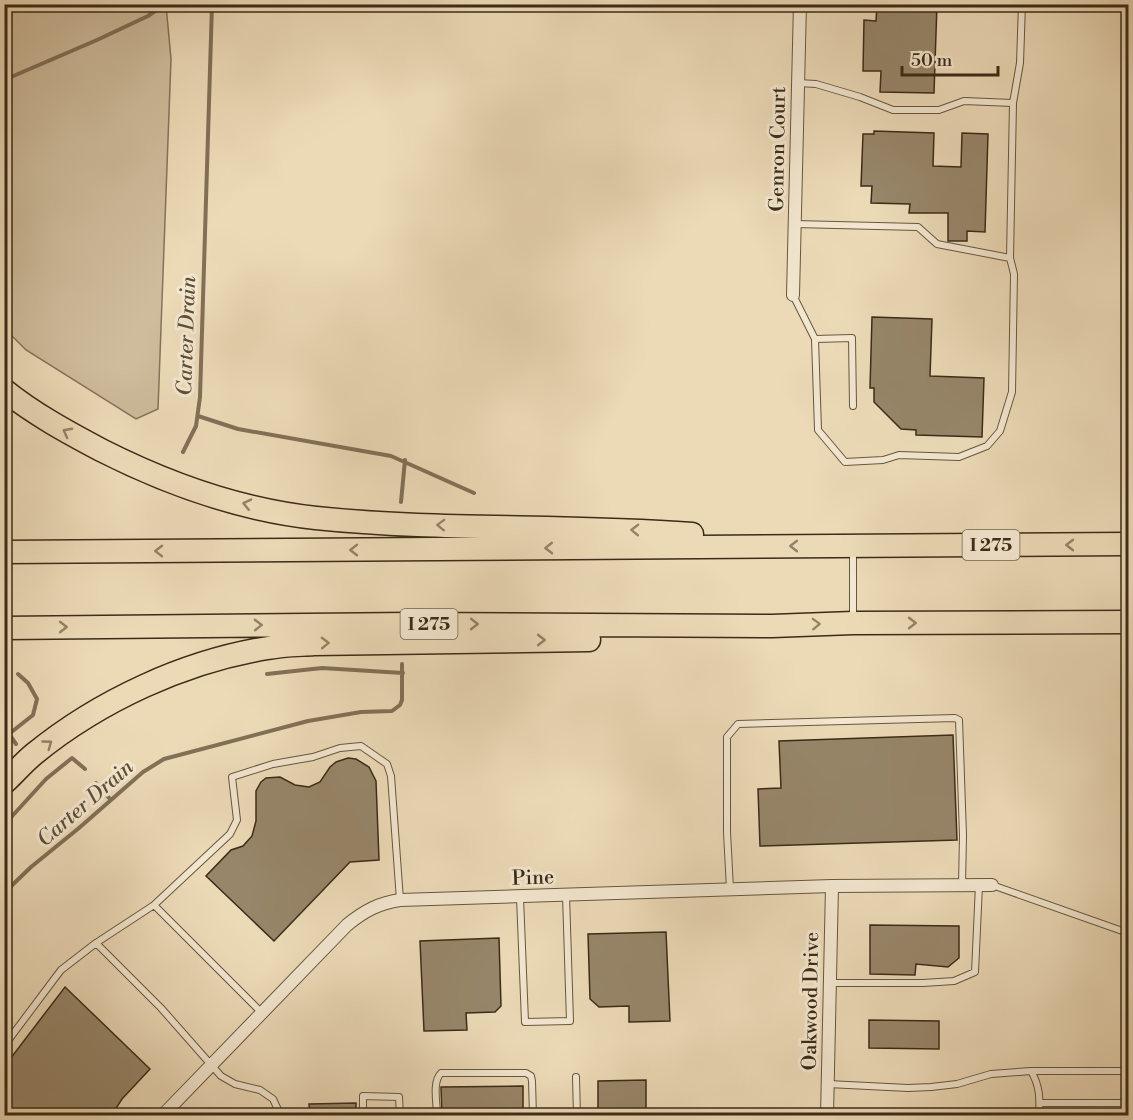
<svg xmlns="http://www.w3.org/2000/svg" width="1133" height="1120" viewBox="0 0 1133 1120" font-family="'Libre Bodoni',serif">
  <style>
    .green { fill: #cebc9c; stroke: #84745a; stroke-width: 1.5 }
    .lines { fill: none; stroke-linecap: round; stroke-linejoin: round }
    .stream { stroke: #817057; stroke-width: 4 }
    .building { fill: #97866a; stroke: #3b2b17; stroke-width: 1.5 }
    .service-casing { stroke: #67573f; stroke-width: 8 }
    .minor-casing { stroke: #67573f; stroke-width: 14 }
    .motorway-casing { stroke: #3b2b17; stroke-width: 25 }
    .service { stroke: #f3e7d0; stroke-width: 6 }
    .minor { stroke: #f3e7d0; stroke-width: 12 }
    .motorway { stroke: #ecdab7; stroke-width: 22 }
    .oneway { stroke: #948267 }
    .labels { text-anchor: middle; stroke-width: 6; stroke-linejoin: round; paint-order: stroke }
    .shield { fill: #f3e7d0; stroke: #72634e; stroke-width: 1.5 }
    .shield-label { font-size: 18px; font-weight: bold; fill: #3b2b17 }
    .street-label { font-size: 20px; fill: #3b2b17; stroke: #f3e7d0 }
    .water-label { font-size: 21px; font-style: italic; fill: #5e4e37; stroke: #f3e7d0 }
  </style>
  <rect width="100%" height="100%" fill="#ecdab7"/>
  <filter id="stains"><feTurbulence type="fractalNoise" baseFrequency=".00333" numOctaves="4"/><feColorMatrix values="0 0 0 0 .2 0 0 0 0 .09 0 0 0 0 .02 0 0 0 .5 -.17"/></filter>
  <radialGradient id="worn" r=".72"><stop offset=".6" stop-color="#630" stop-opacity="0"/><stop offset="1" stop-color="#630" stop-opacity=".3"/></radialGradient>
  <path class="green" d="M 4,5 L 166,5 L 171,59 L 158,409 L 136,419 L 26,350 L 5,329 Z"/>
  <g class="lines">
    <path class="stream" d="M 4,80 L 97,40 L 148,16 L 165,4
      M 198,416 L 238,429 L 391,456 L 474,493
      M 183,452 L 196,426 L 200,397 L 212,4
      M 401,502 L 405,460
      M 267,674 L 322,668 L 403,673
      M 4,742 L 8,736 L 11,739
      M 16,744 L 9,734 L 33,715 L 37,699 L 28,683 L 18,674
      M 96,783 L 110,799
      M 4,825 L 46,779 L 72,758 L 85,769
      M 4,893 L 31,867 L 79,828 L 143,772 L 164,759 L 308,721 L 361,712 L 392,711 L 400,705 L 402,700 L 402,664"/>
  </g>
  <path class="building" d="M 877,4 L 937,4 L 934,93 L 880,92 L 881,71 L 863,71 L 864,20 L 876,21 Z
    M 874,131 L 934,133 L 933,166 L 961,167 L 962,133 L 988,134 L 985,232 L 967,231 L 967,241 L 948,241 L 948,213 L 909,213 L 910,204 L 871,203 L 872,186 L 861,186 L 863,134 L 874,134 Z
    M 872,317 L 932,319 L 930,376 L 984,378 L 982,437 L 916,435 L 916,430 L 901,429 L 874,402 L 874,388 L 870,388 Z
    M 953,735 L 957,840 L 760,846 L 758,789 L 781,788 L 779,741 Z
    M 348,758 L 356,759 L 369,767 L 376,781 L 379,860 L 350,862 L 274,941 L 206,876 L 231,850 L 243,846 L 252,836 L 256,821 L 256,791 L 261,782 L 266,778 L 280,777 L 295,785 L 309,787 L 320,782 L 330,767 L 336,762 Z
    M 870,925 L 959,926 L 959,958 L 948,967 L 916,964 L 915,975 L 870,974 Z
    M 666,932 L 670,1021 L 629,1022 L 629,1006 L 599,1007 L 590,999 L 588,934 Z
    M 499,938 L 501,1006 L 495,1012 L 466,1013 L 467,1030 L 424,1031 L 420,941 Z
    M 65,987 L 150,1069 L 122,1099 L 111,1116 L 4,1116 L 4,1067 Z
    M 869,1020 L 939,1021 L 939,1049 L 869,1048 Z
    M 646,1080 L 646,1116 L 598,1116 L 598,1081 Z
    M 523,1086 L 523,1116 L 442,1116 L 441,1087 Z
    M 356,1103 L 356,1116 L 310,1116 L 309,1104 Z"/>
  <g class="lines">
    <g class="service-casing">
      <path id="service" d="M 798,83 L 816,84 L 860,97 L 893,110 L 939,110 L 964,101 L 1013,103 L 1010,258
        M 1013,103 L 1020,63 L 1022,4
        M 793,295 L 815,339 L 818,430 L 845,462 L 883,460 L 899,455 L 959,457 L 987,446 L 1000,431 L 1012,392 L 1014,274 L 1010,258 L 937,244 L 918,227 L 795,224
        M 815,339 L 852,338 L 853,406
        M 853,549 L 853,620
        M 992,885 L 1128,933
        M 730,889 L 727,832 L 727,737 L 738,724 L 955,718 L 959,720 L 963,835 L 962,885
        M 520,897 L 525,1022 L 570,1021 L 566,895
        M 96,943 L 154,905
        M 830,983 L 923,983 L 954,981 L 975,972 L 979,885
        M 262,1013 L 154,905 L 230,834 L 237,820 L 232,777 L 273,764 L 313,757 L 340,748 L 361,746 L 387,764 L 391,776 L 400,900
        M 4,1046 L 61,970 L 96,943 L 161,1008 L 221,1076 L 235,1084 L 260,1090 L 273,1099 L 281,1116
        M 1031,1071 L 1128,1071
        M 576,1077 L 577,1116
        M 828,1084 L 908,1088 L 931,1087 L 957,1084 L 991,1074 L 1031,1071 C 1040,1086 1040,1099 1039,1116
        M 1040,1103 L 1128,1103
        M 363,1116 L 363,1096 L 399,1097 L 400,1116
        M 437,1116 C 437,1103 432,1082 441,1073 L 526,1073 L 531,1076 L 532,1081 L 533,1116"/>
    </g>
    <g class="minor-casing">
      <path id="minor" d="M 793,295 L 800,4
        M 162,1116 L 347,925 C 364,911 379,903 400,900 L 832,886 L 992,885
        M 827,1116 L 832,886"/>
    </g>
    <g class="motorway-casing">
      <path id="motorway" d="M 4,390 C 34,414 67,432 101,450 C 168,484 241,510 316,518 C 441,531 567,524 692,534
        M 4,552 L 1128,544
        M 4,628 L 412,624 L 772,626 L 853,623 L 1128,622
        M 4,783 C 14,774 23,763 34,754 C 99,701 185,661 268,648 C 283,645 299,645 314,644 L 589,640"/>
    </g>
    <use href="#service" class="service"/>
    <use href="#minor" class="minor"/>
    <use href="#motorway" class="motorway"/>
  </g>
  <defs><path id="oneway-chevron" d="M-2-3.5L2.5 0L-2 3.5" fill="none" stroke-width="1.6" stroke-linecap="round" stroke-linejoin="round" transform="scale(1.5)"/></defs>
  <g class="oneway">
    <use href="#oneway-chevron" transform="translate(67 432) rotate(-152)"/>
    <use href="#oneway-chevron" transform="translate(247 504) rotate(-167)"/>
    <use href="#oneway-chevron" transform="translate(441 525) rotate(-178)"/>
    <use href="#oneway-chevron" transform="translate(635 530) rotate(-179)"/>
    <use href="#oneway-chevron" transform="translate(1070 545) rotate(180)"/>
    <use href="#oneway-chevron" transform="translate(794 546) rotate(180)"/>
    <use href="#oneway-chevron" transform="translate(549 548) rotate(179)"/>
    <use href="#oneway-chevron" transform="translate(354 550) rotate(180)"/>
    <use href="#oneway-chevron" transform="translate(159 551) rotate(180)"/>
    <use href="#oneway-chevron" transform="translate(912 623)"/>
    <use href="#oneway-chevron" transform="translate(474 624)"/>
    <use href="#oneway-chevron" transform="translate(816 624) rotate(-2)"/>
    <use href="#oneway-chevron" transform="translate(258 625) rotate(-1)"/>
    <use href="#oneway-chevron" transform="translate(63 627)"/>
    <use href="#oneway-chevron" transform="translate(541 640)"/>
    <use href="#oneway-chevron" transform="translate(325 643) rotate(-1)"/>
    <use href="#oneway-chevron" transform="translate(48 744) rotate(-36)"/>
  </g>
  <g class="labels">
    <g class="shield">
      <rect x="962.5" y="530" width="57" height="30" rx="4.5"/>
      <rect x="400.5" y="609" width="57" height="30" rx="4.5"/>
    </g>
    <g class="shield-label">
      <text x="991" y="551">I 275</text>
      <text x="429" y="630">I 275</text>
    </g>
    <g class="street-label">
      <text transform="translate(777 149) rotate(-89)" y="7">Genron Court</text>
      <text transform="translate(533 877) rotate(-2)" y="7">Pine</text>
      <text transform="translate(810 1001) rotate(-89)" y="7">Oakwood Drive</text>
    </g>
    <g class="water-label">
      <text transform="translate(186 336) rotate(-88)" y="7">Carter Drain</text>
      <text transform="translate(85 803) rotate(-41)" y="7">Carter Drain</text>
    </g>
  </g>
  <rect width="1133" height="1120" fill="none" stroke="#ecdab7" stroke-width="24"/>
  <rect x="6" y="6" width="1121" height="1108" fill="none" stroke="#3b2b17" stroke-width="3"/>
  <rect x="12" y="12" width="1109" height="1096" fill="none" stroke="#3b2b17" stroke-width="1.5"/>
  <path d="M902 66v9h96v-9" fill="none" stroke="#3b2b17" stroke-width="3"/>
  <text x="911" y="66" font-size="18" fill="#3b2b17" stroke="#f3e7d0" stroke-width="4.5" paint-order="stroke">50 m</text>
  <rect width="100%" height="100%" filter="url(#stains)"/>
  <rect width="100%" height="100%" fill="url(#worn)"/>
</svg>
